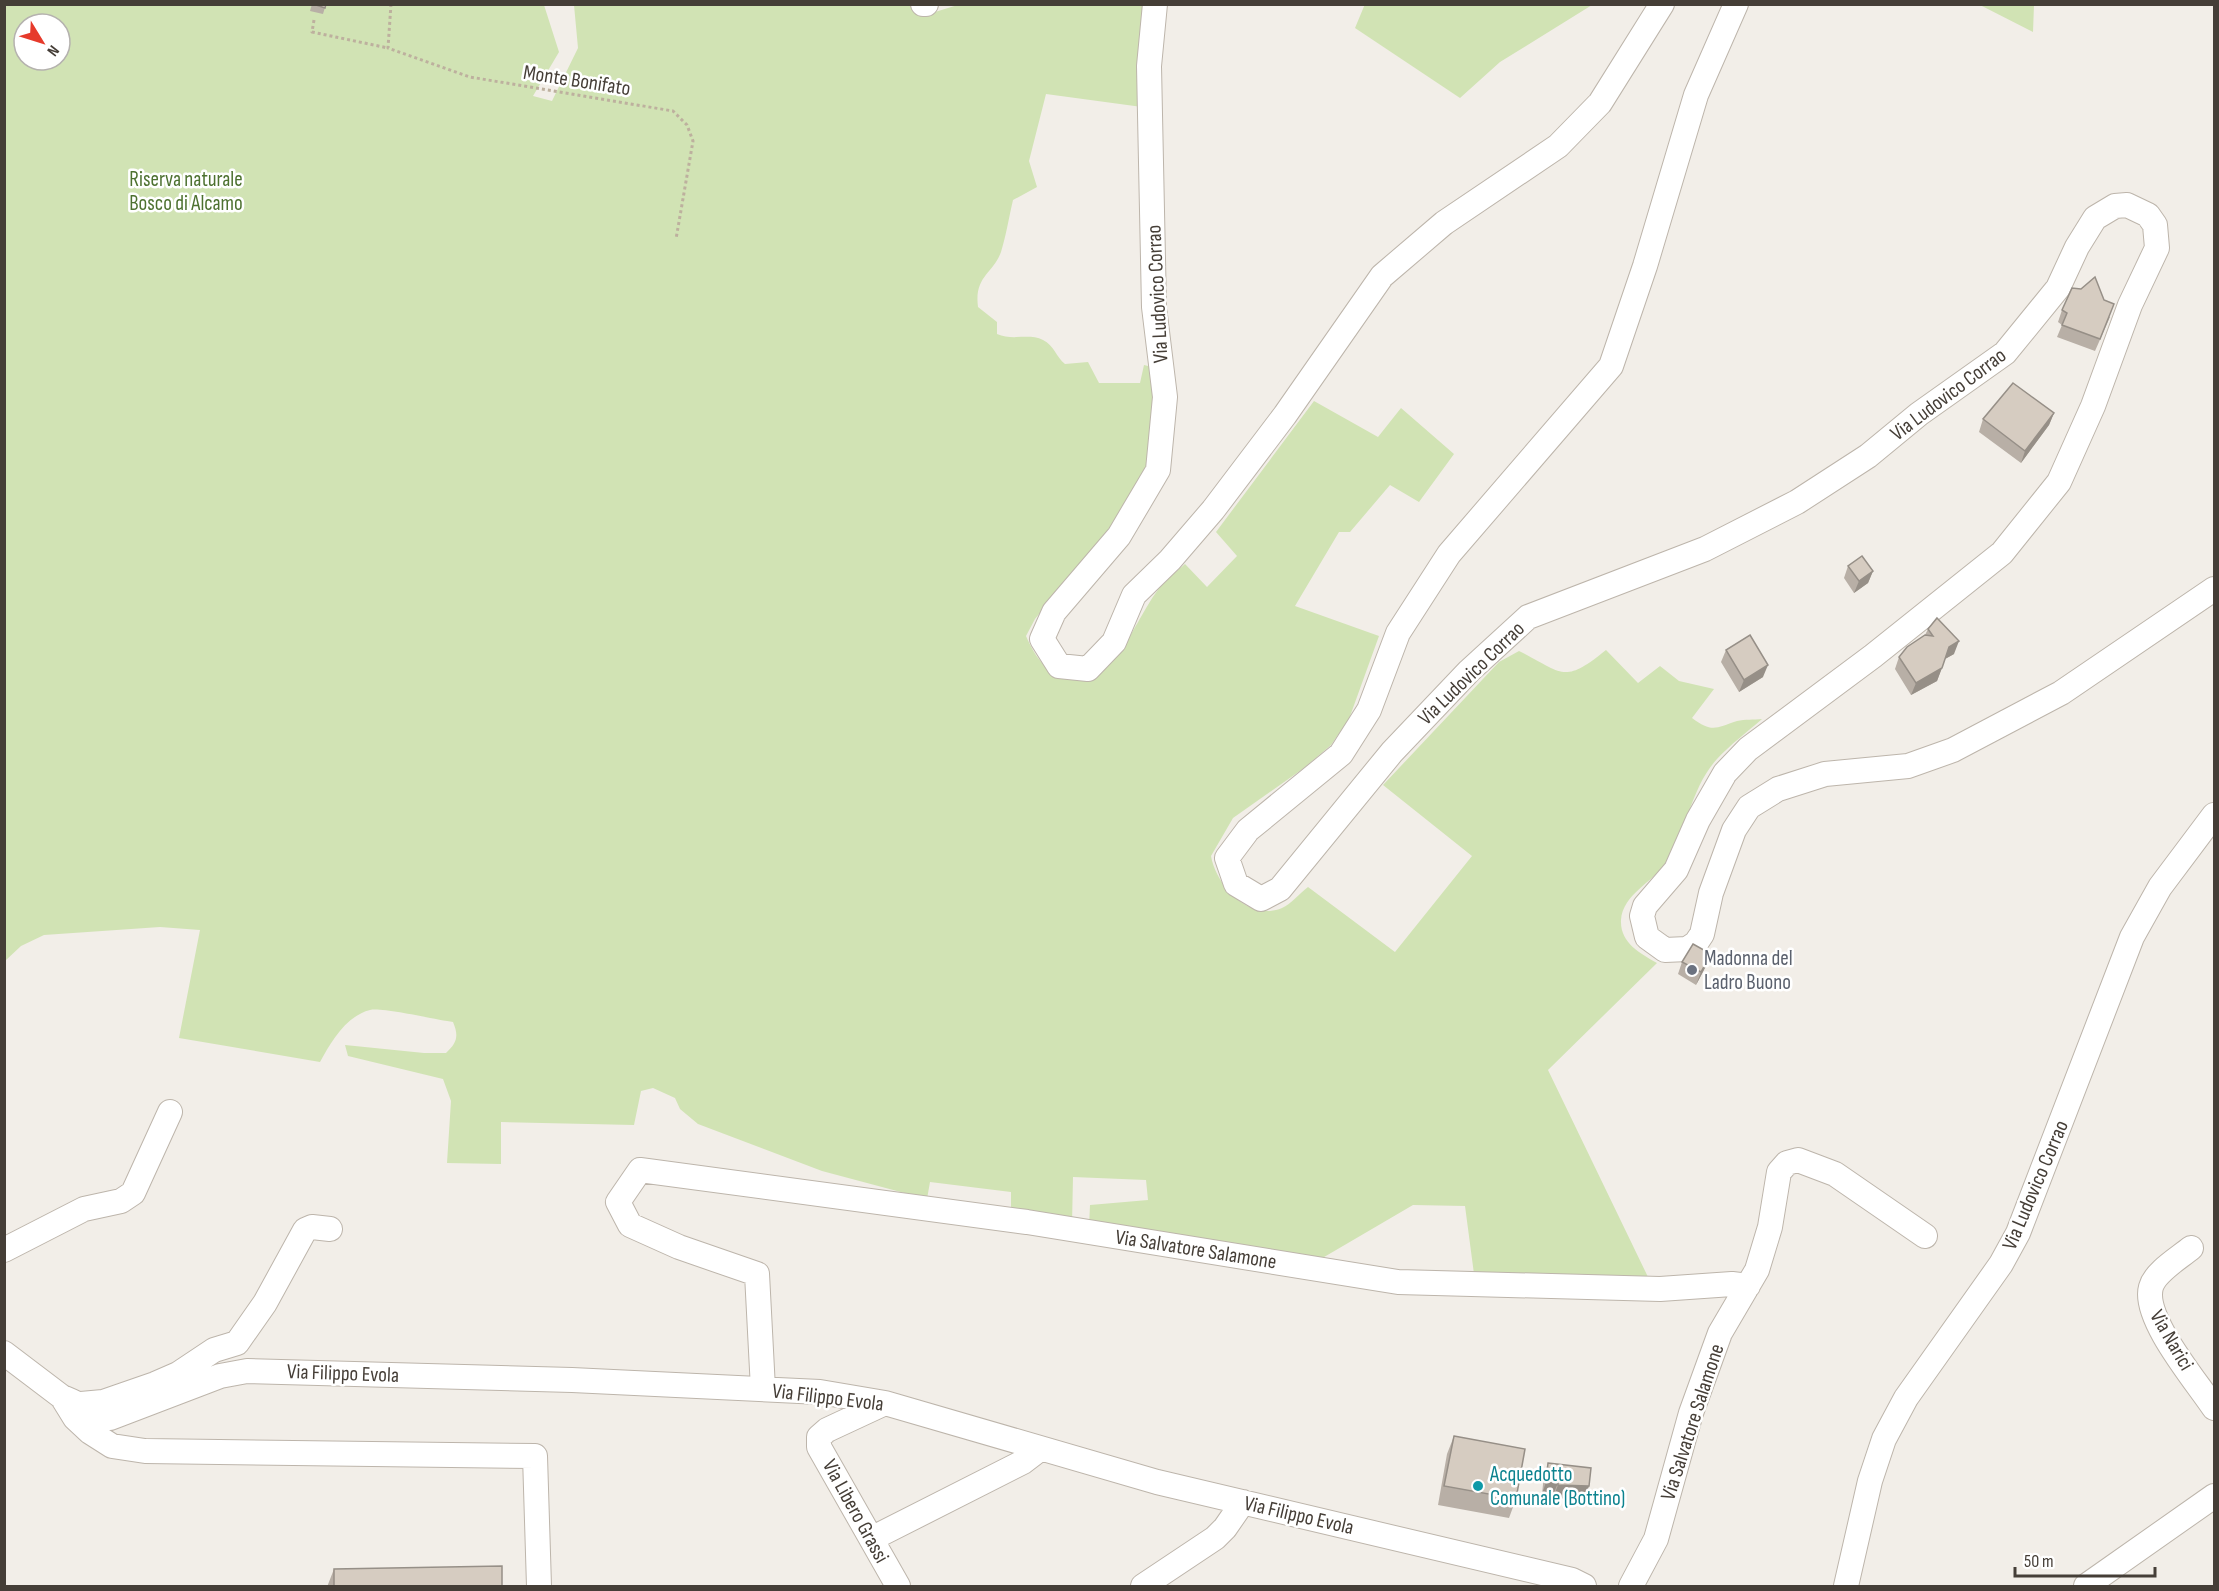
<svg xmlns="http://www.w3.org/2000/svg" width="2219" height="1591" viewBox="0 0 2219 1591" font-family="'Sofia Sans Condensed',sans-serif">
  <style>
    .green { fill: #d1e3b4; fill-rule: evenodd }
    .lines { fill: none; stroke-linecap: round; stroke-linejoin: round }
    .minor-casing { stroke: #bdb5ab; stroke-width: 26 }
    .path { stroke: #bdb09e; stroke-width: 3; stroke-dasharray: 3 3; stroke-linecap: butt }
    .minor { stroke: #fff; stroke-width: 24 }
    .wall { fill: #b8afa6 }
    .shaded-wall { fill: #968f87 }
    .building { fill: #d6ccc1; stroke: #968f87; stroke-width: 1.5 }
    .worship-dot { fill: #6b7280; stroke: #fff; stroke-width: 2 }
    .culture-dot { fill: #0f9aa8; stroke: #fff; stroke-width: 2 }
    .labels { text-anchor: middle; stroke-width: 5; stroke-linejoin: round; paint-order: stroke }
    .street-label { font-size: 21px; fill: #453e37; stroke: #fff }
    .park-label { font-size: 21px; fill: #4d7130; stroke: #fff }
    .worship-label { font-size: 21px; fill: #5b616d; stroke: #fff; text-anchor: start }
    .culture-label { font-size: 21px; fill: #0d838f; stroke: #fff; text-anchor: start }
  </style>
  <rect width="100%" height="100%" fill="#f2eee8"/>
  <path class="green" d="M 913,4 L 935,12 L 961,4 L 1150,5 L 1142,107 L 1046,94 L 1029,161 L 1037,187 L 1013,200 C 1009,217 1006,236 1001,252 C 993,274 974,276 978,307 L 997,322 L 997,334 C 1012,341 1029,333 1043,340 C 1054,345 1056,357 1065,364 L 1088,362 L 1099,383 L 1140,383 L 1144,365 L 1152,367 L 1159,379 C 1155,405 1156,437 1148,462 C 1129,516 1072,574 1035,619 L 1026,636 C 1035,656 1044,671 1066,677 C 1114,692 1136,615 1161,586 C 1167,578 1177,571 1185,564 L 1207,587 L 1237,556 L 1216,532 L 1314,401 L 1378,437 L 1401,408 L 1454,454 L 1419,502 L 1390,485 L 1350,532 L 1339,532 L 1295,606 L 1379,636 L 1349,719 L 1331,745 L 1304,768 L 1233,818 L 1211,856 C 1216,885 1249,922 1282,908 C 1291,904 1300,893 1308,887 L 1395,952 L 1472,856 L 1383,785 L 1499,662 L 1519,651 C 1563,673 1563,685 1606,650 L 1638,683 L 1660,666 L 1679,681 L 1714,689 L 1692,718 C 1712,733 1716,728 1737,721 C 1745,719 1754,720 1762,719 C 1747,732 1730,745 1717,759 C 1691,787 1687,831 1666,863 C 1653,882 1623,894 1621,920 C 1620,943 1640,953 1657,963 L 1548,1070 L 1648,1277 L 1474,1274 L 1465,1206 L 1413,1205 L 1319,1260 L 1089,1227 L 1090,1205 L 1148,1200 L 1146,1180 L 1073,1177 L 1072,1224 L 1011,1214 L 1011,1192 L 930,1182 L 927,1199 L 822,1171 L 698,1124 L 680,1109 L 675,1098 L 653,1088 L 641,1091 L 634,1125 L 501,1122 L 501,1164 L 447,1163 L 451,1101 L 443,1079 L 348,1056 L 345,1045 L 424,1053 L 446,1053 C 457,1043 459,1036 453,1022 C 437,1020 382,1007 370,1010 C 346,1016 331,1042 320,1062 L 179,1038 L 200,930 L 160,927 L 44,935 L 21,946 L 5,961 L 4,5 L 544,5 L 559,52 L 533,96 L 552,101 L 578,48 L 574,5 ZM 24,24 L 60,24 L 60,60 L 24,60 Z
    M 1365,4 L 1592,4 L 1592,5 L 1500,62 L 1460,98 L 1355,28 Z
    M 1980,5 L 2034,5 L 2033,32 Z"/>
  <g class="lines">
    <g class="minor-casing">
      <path id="minor" d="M 923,4 L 926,4
        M 1155,4 L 1149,66 L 1154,307 L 1165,397 L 1158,470 L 1119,536 L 1054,612 L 1042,639 L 1059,666 L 1088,669 L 1114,642 L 1134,595 L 1170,560 L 1213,510 L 1285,415 L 1382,276 L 1444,223 L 1558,146 L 1600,103 L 1662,4
        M 1736,4 L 1696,95 L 1645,266 L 1611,366 L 1449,554 L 1398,633 L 1369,710 L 1341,754 L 1248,830 L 1227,858 L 1236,884 L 1261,899 L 1280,889 L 1392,752 L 1469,671 L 1528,617 L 1705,549 L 1797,502 L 1868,456 L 1919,414 L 2005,353 L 2058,288 L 2077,247 L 2095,218 L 2115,206 L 2127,205 L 2148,215 L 2155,225 L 2157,248 L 2130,305 L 2093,406 L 2059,482 L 2002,553 L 1873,656 L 1748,749 L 1725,773 L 1698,820 L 1676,870 L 1645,906 L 1642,916 L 1647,937 L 1665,950 L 1687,949 L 1696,943 L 1702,934 L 1711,893 L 1734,830 L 1749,807 L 1778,789 L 1825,774 L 1908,766 L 1953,750 L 2061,693 L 2214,589
        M 2191,1248 C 2179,1258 2155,1272 2151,1287 C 2142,1318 2197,1382 2214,1408
        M 4,1250 L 84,1209 L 121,1201 L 133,1193 L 170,1112
        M 4,1353 L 62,1397 L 75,1418 L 90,1432 L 112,1446 L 145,1451 L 535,1456 L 539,1586
        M 763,1389 L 757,1274 L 679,1247 L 630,1225 L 618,1202 L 640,1170 L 1027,1222 L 1398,1282 L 1660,1289 L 1732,1284 L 1748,1286
        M 62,1397 C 79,1403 93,1414 110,1418 L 220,1376 L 247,1371 L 572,1380 L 820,1392 L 885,1403 L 1157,1482 L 1572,1580 L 1584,1586
        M 885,1403 L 827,1430 L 819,1437 L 819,1447 L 898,1586
        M 81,1404 L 103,1402 L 155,1384 L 178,1374 L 214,1350 L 237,1343 L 265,1303 L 305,1230 L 312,1227 L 330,1229
        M 873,1538 L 1023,1462 L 1040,1449
        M 1143,1586 L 1215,1538 L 1225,1528 L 1243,1502
        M 1631,1586 L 1656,1539 L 1691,1413 L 1720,1333 L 1757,1270 L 1770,1227 L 1779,1172 L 1787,1163 L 1798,1160 L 1835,1174 L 1925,1236
        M 1846,1586 L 1870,1481 L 1884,1439 L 1906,1398 L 2001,1264 L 2018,1233 L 2132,937 L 2160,887 L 2214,815
        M 2086,1586 L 2214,1496"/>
    </g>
    <path class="path" d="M 391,4 L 388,48 L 470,77 L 673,111 L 687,125 L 693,141 L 676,239
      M 314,20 L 312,32 L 388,48"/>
    <use href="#minor" class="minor"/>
  </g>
  <path class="wall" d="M 312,4 L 326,4 L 323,14 L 310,11 Z
    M 2062,310 L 2110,317 L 2095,351 L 2057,337 L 2062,325 L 2058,322 Z
    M 2054,413 L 2049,425 L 2021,463 L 1979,432 L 1983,419 Z
    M 1848,566 L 1873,571 L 1868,583 L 1854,593 L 1844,578 Z
    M 1928,629 L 1954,654 L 1945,659 L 1937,681 L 1911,695 L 1895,669 L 1899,657 L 1925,635 Z
    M 1726,650 L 1763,677 L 1739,692 L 1721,662 Z
    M 1711,954 L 1706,966 L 1696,985 L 1678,974 L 1682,962 Z
    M 1454,1436 L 1516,1499 L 1509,1518 L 1438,1505 L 1447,1454 Z
    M 1548,1463 L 1585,1499 L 1553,1498 L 1553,1495 L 1542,1494 L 1544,1475 Z
    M 334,1569 L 502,1587 L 327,1587 Z"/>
  <path class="shaded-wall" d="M 2054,413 L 2049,425 L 2021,463 L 2025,451 Z
    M 1873,571 L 1868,583 L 1854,593 L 1859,581 Z
    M 1959,641 L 1954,654 L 1945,659 L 1949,647 Z
    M 1768,665 L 1763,677 L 1739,692 L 1744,680 Z
    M 1942,668 L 1937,681 L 1911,695 L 1916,683 Z
    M 1711,954 L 1706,966 L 1696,985 L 1701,972 Z
    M 1546,1482 L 1558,1483 L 1553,1495 L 1542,1494 Z
    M 1558,1485 L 1589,1486 L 1585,1499 L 1553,1498 Z"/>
  <path class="building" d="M 313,4 L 326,4 L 325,8 Z
    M 2095,277 L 2104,300 L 2114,304 L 2100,339 L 2062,325 L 2067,313 L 2062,310 L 2072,288 L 2081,289 Z
    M 2013,383 L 2054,413 L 2025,451 L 1983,419 Z
    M 1862,556 L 1873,571 L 1859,581 L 1848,566 Z
    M 1937,618 L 1959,641 L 1949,647 L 1942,668 L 1916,683 L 1899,657 L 1907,647 L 1925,635 L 1933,636 L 1928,629 Z
    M 1750,635 L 1768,665 L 1744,680 L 1726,650 Z
    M 1693,944 L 1711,954 L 1701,972 L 1682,962 Z
    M 1454,1436 L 1525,1449 L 1516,1499 L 1444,1486 Z
    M 1548,1463 L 1591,1468 L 1589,1486 L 1558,1485 L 1558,1483 L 1546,1482 Z
    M 502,1566 L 502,1587 L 334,1587 L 334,1569 Z"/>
  <circle class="worship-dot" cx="1692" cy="970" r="6"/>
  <circle class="culture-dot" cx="1478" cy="1486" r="6"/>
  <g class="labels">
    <g class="street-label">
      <text transform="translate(577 80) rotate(9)" y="7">Monte Bonifato</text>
      <text transform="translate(1157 294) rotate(-93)" y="7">Via Ludovico Corrao</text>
      <text transform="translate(1948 394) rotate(-37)" y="7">Via Ludovico Corrao</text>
      <text transform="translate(1471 673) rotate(-44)" y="7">Via Ludovico Corrao</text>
      <text transform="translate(2035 1185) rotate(-67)" y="7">Via Ludovico Corrao</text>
      <text transform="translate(1196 1249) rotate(9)" y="7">Via Salvatore Salamone</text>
      <text transform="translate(2172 1340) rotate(60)" y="7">Via Narici</text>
      <text transform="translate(343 1373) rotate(2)" y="7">Via Filippo Evola</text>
      <text transform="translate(828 1397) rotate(7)" y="7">Via Filippo Evola</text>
      <text transform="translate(1692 1422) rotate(-72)" y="7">Via Salvatore Salamone</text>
      <text transform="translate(856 1511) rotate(61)" y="7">Via Libero Grassi</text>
      <text transform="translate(1299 1515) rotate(13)" y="7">Via Filippo Evola</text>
    </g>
    <g class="park-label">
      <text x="186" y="186">Riserva naturale<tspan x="186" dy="24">Bosco di Alcamo</tspan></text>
    </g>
    <g class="worship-label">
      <text x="1704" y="965">Madonna del<tspan x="1704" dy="24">Ladro Buono</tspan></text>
    </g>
    <g class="culture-label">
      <text x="1490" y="1481">Acquedotto<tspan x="1490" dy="24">Comunale (Bottino)</tspan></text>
    </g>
  </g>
  <rect width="2219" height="1591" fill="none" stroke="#453e37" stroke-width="12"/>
  <g transform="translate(42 42) rotate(128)"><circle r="28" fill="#ffffff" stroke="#b5b2af" stroke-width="1.5"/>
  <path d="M0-4.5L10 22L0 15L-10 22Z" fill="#e63a2b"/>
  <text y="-9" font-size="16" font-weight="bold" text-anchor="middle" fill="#453e37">N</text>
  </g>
  <path d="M2015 1567v9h140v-9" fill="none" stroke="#453e37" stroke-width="3"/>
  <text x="2024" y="1567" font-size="18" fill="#453e37" stroke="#ffffff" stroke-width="4.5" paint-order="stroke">50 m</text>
</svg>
